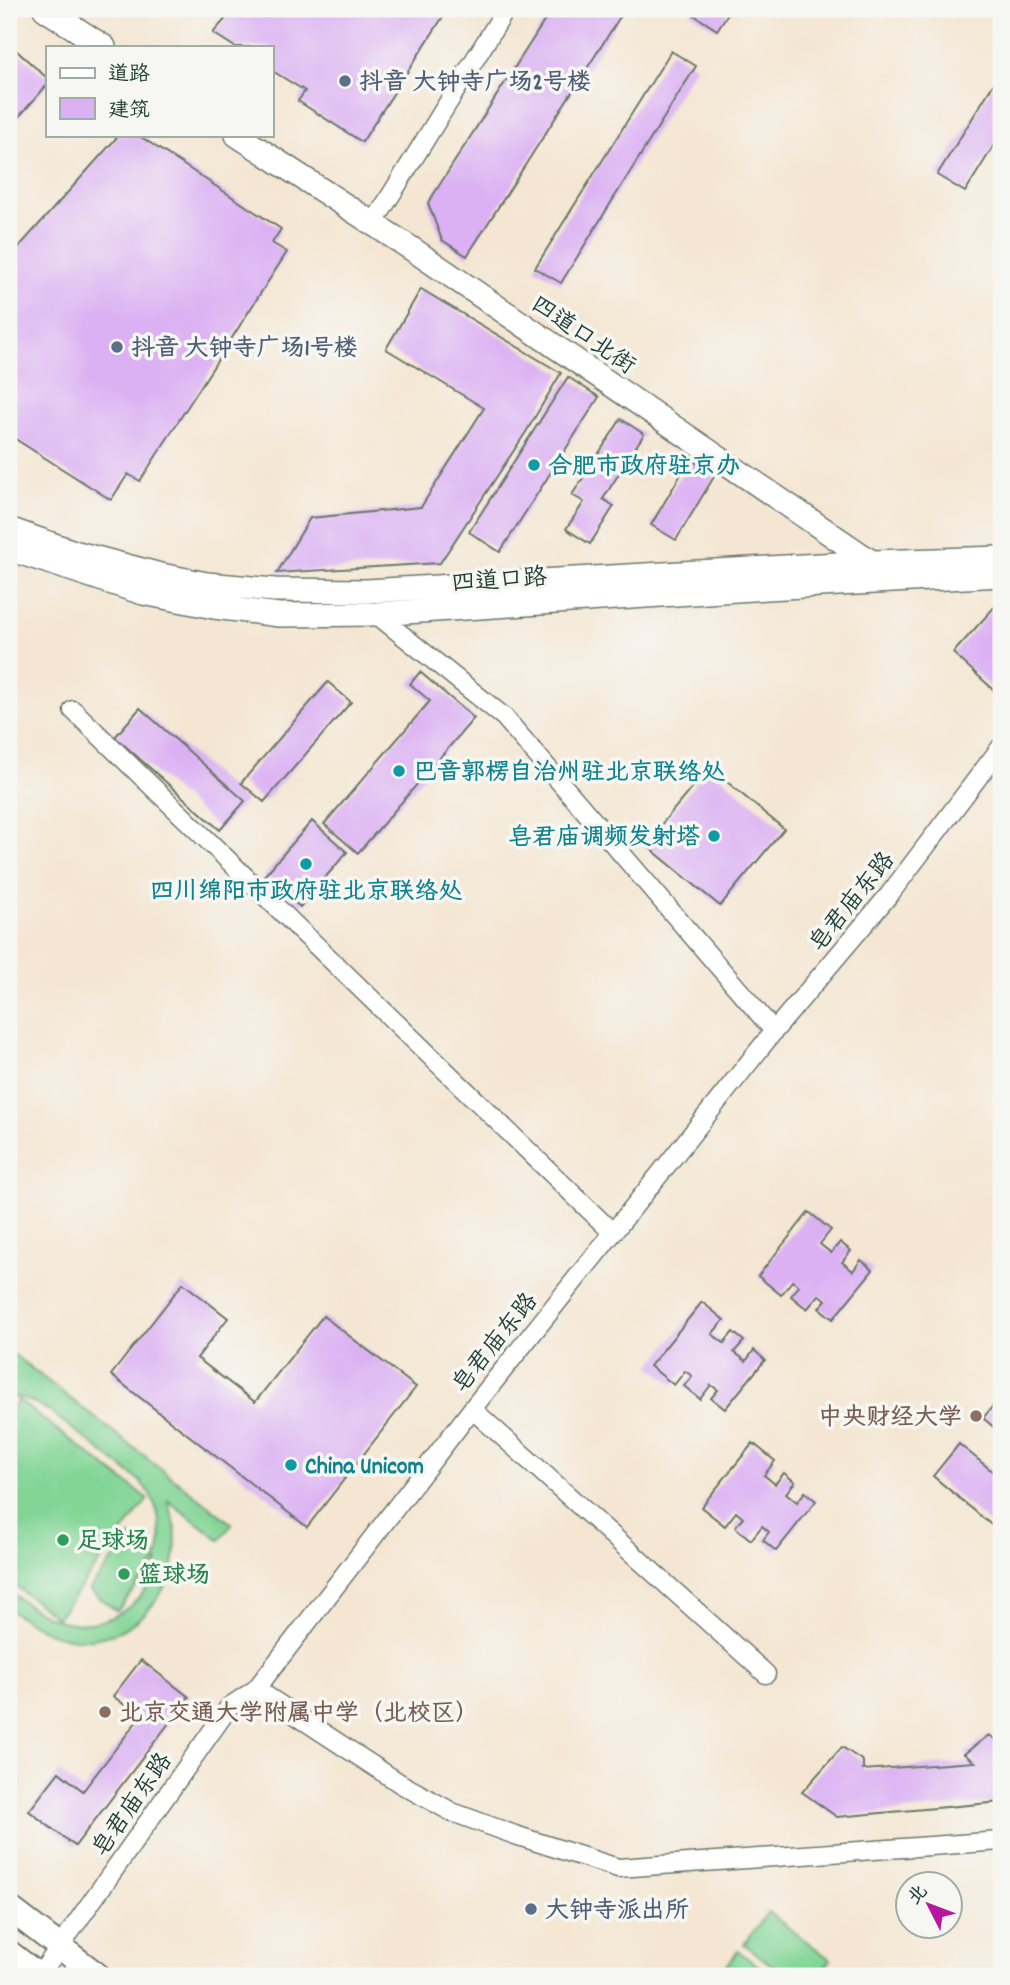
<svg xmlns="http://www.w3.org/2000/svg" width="1010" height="1985" viewBox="0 0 1010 1985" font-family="Dekko,'LXGW WenKai TC',sans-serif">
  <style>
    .pitch { fill: #83d596; stroke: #518965; stroke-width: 2 }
    .building { fill: #dbb1f3 }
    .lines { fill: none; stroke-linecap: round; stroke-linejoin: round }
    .minor-casing { stroke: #6a786b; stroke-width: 21 }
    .tertiary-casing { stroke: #6a786b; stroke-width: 26 }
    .secondary-casing { stroke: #6a786b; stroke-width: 28 }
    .minor { stroke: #fff; stroke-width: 18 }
    .tertiary { stroke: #fff; stroke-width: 23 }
    .secondary { stroke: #fff; stroke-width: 24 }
    .service-dot { fill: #5c6f8a; stroke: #f6f6f2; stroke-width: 2.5 }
    .culture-dot { fill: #0f9aa8; stroke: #f6f6f2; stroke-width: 2.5 }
    .education-dot { fill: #8d6e63; stroke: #f6f6f2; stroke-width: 2.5 }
    .leisure-dot { fill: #2e9e5b; stroke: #f6f6f2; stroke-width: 2.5 }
    .labels { text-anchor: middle; stroke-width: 7; stroke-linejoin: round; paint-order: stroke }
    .service-label { font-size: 24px; font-weight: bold; fill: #4e5e75; stroke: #f6f6f2; text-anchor: start }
    .street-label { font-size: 24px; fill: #1f3d34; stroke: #f6f6f2 }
    .culture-label { font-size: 24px; font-weight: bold; fill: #0d838f; stroke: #f6f6f2; text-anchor: start }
    .education-label { font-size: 24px; font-weight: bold; fill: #785e54; stroke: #f6f6f2; text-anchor: end }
    .leisure-label { font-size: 24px; font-weight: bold; fill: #27864d; stroke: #f6f6f2; text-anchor: start }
  </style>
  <rect width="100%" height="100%" fill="#f6f6f2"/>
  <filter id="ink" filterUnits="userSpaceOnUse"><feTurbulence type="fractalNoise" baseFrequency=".0143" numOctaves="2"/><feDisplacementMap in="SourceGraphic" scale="14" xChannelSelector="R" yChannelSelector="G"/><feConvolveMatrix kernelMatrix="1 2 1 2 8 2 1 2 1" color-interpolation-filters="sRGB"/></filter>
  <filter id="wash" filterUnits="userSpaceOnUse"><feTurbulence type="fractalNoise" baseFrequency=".00686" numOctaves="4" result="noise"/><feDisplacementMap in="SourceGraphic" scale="28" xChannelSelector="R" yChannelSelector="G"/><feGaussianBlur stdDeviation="1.57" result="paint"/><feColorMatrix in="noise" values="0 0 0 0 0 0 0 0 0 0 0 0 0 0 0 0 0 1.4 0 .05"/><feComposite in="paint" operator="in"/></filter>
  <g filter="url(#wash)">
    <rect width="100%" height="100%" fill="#f4e6d2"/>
    <path class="pitch" d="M 9,1351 L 232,1524 L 220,1540 L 167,1500 C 193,1556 159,1626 98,1638 C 64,1644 35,1628 9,1609 L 9,1591 C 23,1602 38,1614 55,1619 C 101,1635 149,1606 158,1560 L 117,1611 L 89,1590 L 131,1536 L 158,1557 C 163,1539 160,1513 151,1496 C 149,1491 144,1487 141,1482 L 52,1413 L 35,1403 L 20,1398 L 9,1397 Z
      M 18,1400 L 148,1499 L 57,1618 L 9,1581 L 9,1412 Z
      M 768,1912 L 831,1960 L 818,1976 L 786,1976 L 744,1944 Z
      M 738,1951 L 772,1976 L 719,1976 Z"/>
    <g id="blocks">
      <path class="building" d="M 234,9 L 448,9 L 362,142 L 298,101 L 305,91 L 271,70 L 271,47 L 235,47 L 213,33 Z
        M 552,9 L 625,9 L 467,256 L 442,240 L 428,203 Z
        M 694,9 L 731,9 L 717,30 L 691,13 Z
        M 9,44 L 47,78 L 47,85 L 9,128 Z
        M 671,51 L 696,66 L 561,283 L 535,268 Z
        M 1001,72 L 1001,134 L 965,192 L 937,175 Z
        M 119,135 L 138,135 L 281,229 L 272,243 L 287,252 L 140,481 L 128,474 L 111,500 L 9,435 L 9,258 Z
        M 421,289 L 561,373 L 526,432 L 440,563 L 277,573 L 310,518 L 421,507 L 484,408 L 386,349 Z
        M 568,377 L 599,397 L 500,552 L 469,532 Z
        M 621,419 L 644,434 L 603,499 L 614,506 L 590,544 L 566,529 L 584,502 L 572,495 Z
        M 690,459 L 715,475 L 676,540 L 651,525 Z
        M 998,603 L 1001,603 L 1001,683 L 994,690 L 953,653 Z
        M 420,672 L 474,718 L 358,853 L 324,824 L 430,701 L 410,684 Z
        M 328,682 L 351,702 L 264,802 L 241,783 Z
        M 140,708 L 245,801 L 220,830 L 115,737 Z
        M 709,767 L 784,829 L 720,906 L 645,844 Z
        M 312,821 L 347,852 L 300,907 L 264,876 Z
        M 809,1212 L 831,1230 L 820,1244 L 831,1253 L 840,1242 L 851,1251 L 842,1262 L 853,1271 L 861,1260 L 873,1270 L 833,1319 L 819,1308 L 826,1300 L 819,1295 L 807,1309 L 791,1296 L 799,1286 L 792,1281 L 781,1295 L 758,1276 Z
        M 183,1283 L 228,1318 L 197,1358 L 255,1402 L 323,1316 L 416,1387 L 307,1527 L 111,1375 Z
        M 702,1302 L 724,1320 L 712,1334 L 724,1343 L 733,1332 L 744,1341 L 734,1352 L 746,1361 L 754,1350 L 765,1360 L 725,1409 L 711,1398 L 718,1390 L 711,1385 L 700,1399 L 684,1386 L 692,1376 L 685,1371 L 674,1385 L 650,1366 Z
        M 1001,1396 L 1001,1433 L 983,1418 Z
        M 753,1443 L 775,1461 L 764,1475 L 775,1484 L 784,1473 L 795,1482 L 786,1493 L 797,1502 L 805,1492 L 816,1501 L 776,1551 L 763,1540 L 769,1532 L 762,1526 L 751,1540 L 735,1527 L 743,1518 L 736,1512 L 725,1526 L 701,1507 Z
        M 959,1444 L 997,1475 L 1001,1470 L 1001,1533 L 933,1476 Z
        M 141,1660 L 189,1697 L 75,1846 L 29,1811 L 59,1772 L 83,1791 L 140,1717 L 113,1696 Z
        M 989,1735 L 1001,1743 L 1001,1802 L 837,1817 L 802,1792 L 842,1747 L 863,1761 L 863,1770 L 975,1762 L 964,1754 Z"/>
    </g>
  </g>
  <g filter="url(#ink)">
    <use href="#blocks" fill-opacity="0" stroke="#6a786b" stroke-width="2"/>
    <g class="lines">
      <g class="minor-casing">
        <path id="minor" d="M 373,224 L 506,9
          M 376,614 L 504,717 L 774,1031
          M 73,710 L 613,1233
          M 472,1409 L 766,1674
          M 256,1689 L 401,1784 L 452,1812 L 515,1835 L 618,1868 L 1001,1841
          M 39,1976 L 229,1707 L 256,1689 L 472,1409 L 774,1031 L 889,895 L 1001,747"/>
      </g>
      <g class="tertiary-casing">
        <path id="tertiary" d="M 45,9 L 104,47
          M 237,135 L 412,249 L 876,565
          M 9,529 L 74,552 L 161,575 L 207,584 L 275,590 L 367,591 L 872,562 L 1001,558
          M 9,549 L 143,593 L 214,607 L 279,615 L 376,614 L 767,588 L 1001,575"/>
      </g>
      <g class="secondary-casing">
        <path id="secondary" d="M 9,1908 L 98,1976
          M 9,1953 L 39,1976"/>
      </g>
      <use href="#minor" class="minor"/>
      <use href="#tertiary" class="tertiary"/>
      <use href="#secondary" class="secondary"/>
    </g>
  </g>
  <g class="service-dot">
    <circle cx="345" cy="81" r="7"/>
    <circle cx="117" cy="347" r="7"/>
    <circle cx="531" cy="1909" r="7"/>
  </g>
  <g class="culture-dot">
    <circle cx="534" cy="465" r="7"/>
    <circle cx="399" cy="771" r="7"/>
    <circle cx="714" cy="836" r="7"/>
    <circle cx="306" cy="864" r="7"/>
    <circle cx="291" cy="1465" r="7"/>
  </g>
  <g class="education-dot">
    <circle cx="976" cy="1416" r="7"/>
    <circle cx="105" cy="1712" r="7"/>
  </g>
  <g class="leisure-dot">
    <circle cx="63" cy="1540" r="7"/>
    <circle cx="124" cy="1574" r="7"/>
  </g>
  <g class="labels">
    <g class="service-label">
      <text x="359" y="89">抖音 大钟寺广场2号楼</text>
      <text x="131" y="355">抖音 大钟寺广场1号楼</text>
      <text x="545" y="1917">大钟寺派出所</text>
    </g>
    <g class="street-label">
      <text transform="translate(584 334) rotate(34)" y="8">四道口北街</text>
      <text transform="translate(499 579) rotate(-4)" y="8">四道口路</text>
      <text transform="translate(851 901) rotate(-51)" y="8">皂君庙东路</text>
      <text transform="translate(494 1342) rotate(-51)" y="8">皂君庙东路</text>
      <text transform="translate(131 1804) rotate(-55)" y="8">皂君庙东路</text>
    </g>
    <g class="culture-label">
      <text x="548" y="473">合肥市政府驻京办</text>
      <text x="413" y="779">巴音郭楞自治州驻北京联络处</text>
      <text x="700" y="844" text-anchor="end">皂君庙调频发射塔</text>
      <text x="306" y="898" text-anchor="middle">四川绵阳市政府驻北京联络处</text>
      <text x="305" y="1473">China Unicom</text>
    </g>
    <g class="education-label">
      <text x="962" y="1424">中央财经大学</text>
      <text x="119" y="1720" text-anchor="start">北京交通大学附属中学（北校区）</text>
    </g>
    <g class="leisure-label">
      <text x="77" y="1548">足球场</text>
      <text x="138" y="1582">篮球场</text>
    </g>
  </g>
  <rect width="1010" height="1985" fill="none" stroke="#f6f6f2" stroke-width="35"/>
  <rect x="46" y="46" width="228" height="91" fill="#f6f6f2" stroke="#a0aca6" stroke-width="2"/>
  <rect x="60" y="68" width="35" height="10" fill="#ffffff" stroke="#a0aca6" stroke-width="2"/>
  <text x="108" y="80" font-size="21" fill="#1f3d34">道路</text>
  <rect x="60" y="98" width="35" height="21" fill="#dbb1f3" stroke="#a0aca6" stroke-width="2"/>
  <text x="108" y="116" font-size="21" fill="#1f3d34">建筑</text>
  <g transform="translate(929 1905) rotate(312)"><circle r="33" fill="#f6f6f2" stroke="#a0aca6" stroke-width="2"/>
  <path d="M0-5L12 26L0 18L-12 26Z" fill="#b5179e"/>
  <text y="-10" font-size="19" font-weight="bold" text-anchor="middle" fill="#1f3d34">北</text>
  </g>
</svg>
